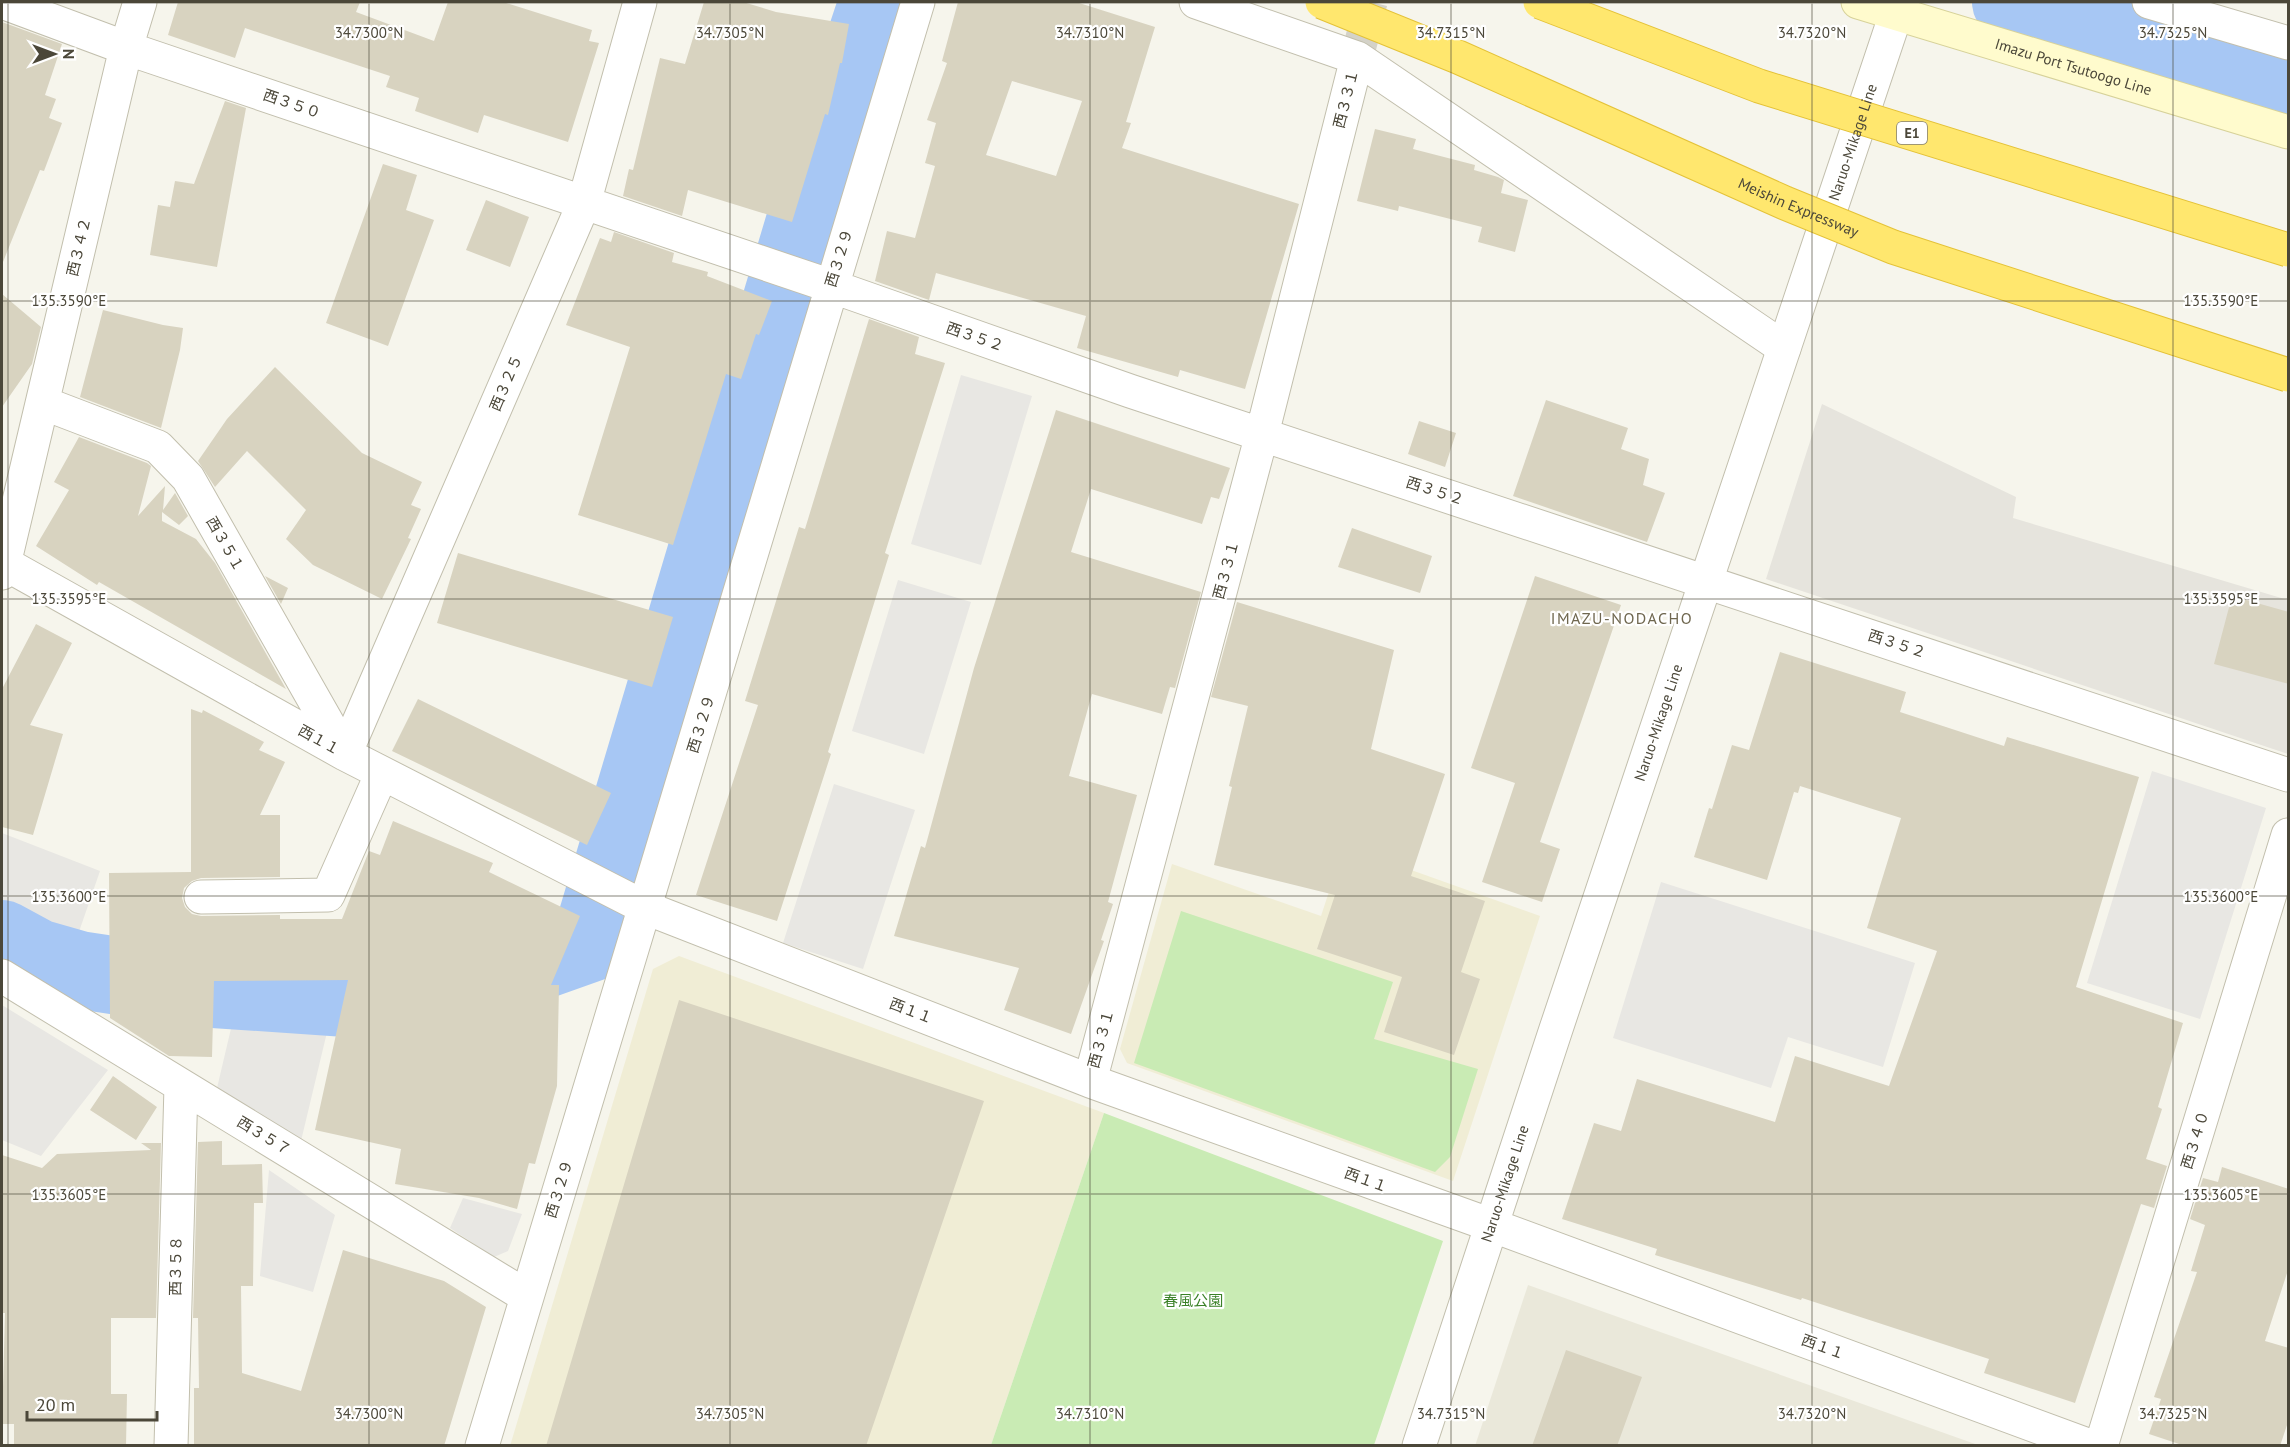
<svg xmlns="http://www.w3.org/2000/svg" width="2290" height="1447" viewBox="0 0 2290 1447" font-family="'PT Sans','Noto Sans JP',sans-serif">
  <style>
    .residential { fill: #eae8da }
    .industrial { fill: #e6e4dd }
    .education { fill: #f0edd5 }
    .green { fill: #c9ebb4 }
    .parking { fill: #e8e7e3 }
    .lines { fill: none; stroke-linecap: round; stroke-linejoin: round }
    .river { stroke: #a7c7f4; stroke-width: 78 }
    .building { fill: #d8d3c0; fill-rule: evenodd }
    .minor-tunnel { stroke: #d4d2c8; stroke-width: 33; stroke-dasharray: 33 16; stroke-linecap: butt }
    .minor-casing { stroke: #c2bfad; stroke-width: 35 }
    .tertiary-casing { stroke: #c2bfad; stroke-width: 35 }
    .secondary-casing { stroke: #d7d29a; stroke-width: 35 }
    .minor { stroke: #fff; stroke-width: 33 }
    .tertiary { stroke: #fff; stroke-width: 33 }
    .secondary { stroke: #fffbcd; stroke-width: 33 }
    .motorway-bridge-casing { stroke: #e4c238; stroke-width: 35; stroke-linecap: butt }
    .motorway-bridge { stroke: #ffe76e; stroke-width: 33 }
    .ticks { fill: none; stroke: #4b4739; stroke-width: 1.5; stroke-opacity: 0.45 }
    .labels { text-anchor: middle; stroke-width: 4.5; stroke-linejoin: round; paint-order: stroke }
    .shield { fill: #fff; stroke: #817e74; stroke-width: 1.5 }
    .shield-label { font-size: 14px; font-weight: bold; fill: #4b4739 }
    .street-label { font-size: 15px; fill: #4b4739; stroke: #fff }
    .park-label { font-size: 15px; fill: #3b8128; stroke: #fff }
    .neighbourhood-label { font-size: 16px; letter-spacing: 1.5px; fill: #6f674f; stroke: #fff }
    .ticks-label { font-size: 15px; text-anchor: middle; fill: #4b4739; stroke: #fff; stroke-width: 4.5; stroke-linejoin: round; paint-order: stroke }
  </style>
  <rect width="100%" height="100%" fill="#f6f5ec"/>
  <path class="residential" d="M 1528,1285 L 1978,1445 L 1475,1446 Z"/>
  <path class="industrial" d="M 1822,404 L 2016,497 L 2013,518 L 2288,600 L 2288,754 L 1766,579 Z"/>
  <path class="education" d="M 1344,846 L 1540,916 L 1453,1181 L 1127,1063 L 1120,1049 L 1172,864 L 1321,916 Z
    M 679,956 L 1104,1113 L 991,1445 L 510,1446 L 653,969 Z"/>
  <path class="green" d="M 1181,911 L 1393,982 L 1374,1039 L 1478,1069 L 1450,1157 L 1435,1172 L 1134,1063 Z
    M 1104,1113 L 1443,1241 L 1374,1445 L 991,1445 Z"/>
  <path class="parking" d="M 961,375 L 1032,396 L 981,565 L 911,544 Z
    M 898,580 L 971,602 L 924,754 L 852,731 Z
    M 2152,771 L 2266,808 L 2200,1019 L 2087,983 Z
    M 834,784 L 915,810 L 863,969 L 783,943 Z
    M 2,833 L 100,871 L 73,949 L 2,917 Z
    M 1661,882 L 1915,963 L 1883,1067 L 1788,1037 L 1771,1088 L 1613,1038 Z
    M 2,1005 L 108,1070 L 41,1156 L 2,1140 Z
    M 233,1020 L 328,1028 L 301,1141 L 217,1088 Z
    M 269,1170 L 335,1215 L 313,1292 L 260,1276 Z
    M 463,1198 L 522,1214 L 508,1251 L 494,1257 L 450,1228 Z"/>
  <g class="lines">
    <path class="river" d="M 2011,2 L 2288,83
      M 2,939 L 37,958 L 79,970 L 199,988 L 347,998 L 449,982 L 545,959 L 590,943 L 805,222 L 878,2"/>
  </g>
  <path class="building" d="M 178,2 L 360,2 L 356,12 L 434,41 L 448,2 L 503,2 L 592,30 L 589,41 L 599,43 L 568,142 L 484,115 L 478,133 L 415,111 L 419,98 L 386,87 L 390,76 L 245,28 L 235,58 L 168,35 Z
    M 704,2 L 743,2 L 776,12 L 849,24 L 842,63 L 840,63 L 828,115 L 825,114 L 792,222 L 688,190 L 682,216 L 623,196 L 629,169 L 633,170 L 660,58 L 685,64 Z
    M 958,2 L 1076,2 L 1155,27 L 1126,122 L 1131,123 L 1122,148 L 1299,204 L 1245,389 L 1180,370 L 1178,377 L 1077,348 L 1086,316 L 936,273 L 929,300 L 875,281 L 887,231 L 915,238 L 935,166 L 925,163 L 936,123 L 927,120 L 947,63 L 942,61 ZM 1012,81 L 1082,101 L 1056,176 L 986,155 Z
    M 2,22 L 62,44 L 45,95 L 56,99 L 49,118 L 62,123 L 44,171 L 40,170 L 3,262 Z
    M 225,101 L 246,108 L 217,267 L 150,255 L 158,205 L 170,207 L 175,181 L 194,184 Z
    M 1375,129 L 1416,139 L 1413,149 L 1475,165 L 1474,170 L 1498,177 L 1504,180 L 1501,193 L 1528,200 L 1515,252 L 1478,242 L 1482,227 L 1399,206 L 1398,211 L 1357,201 Z
    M 383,164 L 417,175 L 406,210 L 434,220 L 388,346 L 326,323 Z
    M 486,200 L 529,217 L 510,267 L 466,250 Z
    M 614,232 L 674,253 L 672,262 L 708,272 L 707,276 L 772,301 L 759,335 L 756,334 L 741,379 L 726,374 L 673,545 L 578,515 L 630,347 L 566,325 L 600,238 L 611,242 Z
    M 2,294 L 41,327 L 32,364 L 2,407 Z
    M 103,310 L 163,325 L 183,328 L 180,350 L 161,428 L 80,397 Z
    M 869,319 L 919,337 L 915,354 L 945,363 L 885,553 L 889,555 L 828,752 L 831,754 L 777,921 L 696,895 L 758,705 L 745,701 L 799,527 L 805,529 Z
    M 275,367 L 362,453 L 422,482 L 411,505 L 421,509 L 408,538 L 411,539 L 382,599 L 313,565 L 286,539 L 306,510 L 247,451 L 215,487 L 198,461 L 227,419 Z
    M 1546,400 L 1628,428 L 1621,449 L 1649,459 L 1643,485 L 1665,493 L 1647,542 L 1513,496 Z
    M 1056,410 L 1230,468 L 1219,499 L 1211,497 L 1202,524 L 1091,489 L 1071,552 L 1201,592 L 1175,688 L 1170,687 L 1162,714 L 1092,694 L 1069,776 L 1137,795 L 1108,902 L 1113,904 L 1101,940 L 1104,941 L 1071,1034 L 1004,1010 L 1019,968 L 894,936 L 921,846 L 925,848 L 974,668 Z
    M 1419,421 L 1456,433 L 1445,467 L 1408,454 Z
    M 79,437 L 147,463 L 151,466 L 138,516 L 165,486 L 163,510 L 175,493 L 188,516 L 179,525 L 162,512 L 162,521 L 196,539 L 215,563 L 286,689 L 99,582 L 97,585 L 36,546 L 69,490 L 54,482 Z
    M 1352,528 L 1432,556 L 1420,593 L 1338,567 Z
    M 458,553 L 673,617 L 652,687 L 437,623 Z
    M 265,576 L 288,588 L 281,604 Z
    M 1535,576 L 1621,605 L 1540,842 L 1560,849 L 1542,902 L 1482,882 L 1515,783 L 1471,768 Z
    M 2232,596 L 2289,612 L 2289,684 L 2214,664 Z
    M 1237,602 L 1394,650 L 1371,749 L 1445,774 L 1411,876 L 1485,901 L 1461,972 L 1480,979 L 1454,1055 L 1384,1032 L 1402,977 L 1317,949 L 1335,895 L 1214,865 L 1232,787 L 1229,786 L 1248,706 L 1211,697 Z
    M 36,624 L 72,643 L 30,725 L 63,734 L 33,835 L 2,827 L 2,689 Z
    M 1780,652 L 1906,692 L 1900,712 L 2004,746 L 2007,737 L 2139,777 L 2076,987 L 2183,1023 L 2158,1107 L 2162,1109 L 2146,1159 L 2167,1166 L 2154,1208 L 2141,1204 L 2075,1403 L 1984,1373 L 1989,1359 L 1802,1298 L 1801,1300 L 1655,1255 L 1657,1249 L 1562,1219 L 1594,1123 L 1621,1131 L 1637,1079 L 1775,1122 L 1795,1056 L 1889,1086 L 1937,951 L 1867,928 L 1901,818 L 1800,786 L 1798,793 L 1794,792 L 1767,880 L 1694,857 L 1709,808 L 1712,809 L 1732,745 L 1749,750 Z
    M 418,699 L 611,793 L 587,845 L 392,751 Z
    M 191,709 L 202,713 L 203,710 L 264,742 L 259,750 L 285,762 L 260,815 L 280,815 L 280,877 L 201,878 L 192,881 L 184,888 L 182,898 L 185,907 L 192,914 L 201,916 L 280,915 L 280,919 L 342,919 L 369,851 L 380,855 L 393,821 L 493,863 L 489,872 L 580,916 L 551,985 L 559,985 L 557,1086 L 535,1164 L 529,1163 L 517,1209 L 479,1198 L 395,1184 L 401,1149 L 315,1130 L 348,980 L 214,981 L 212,1057 L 169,1056 L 110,1018 L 109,873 L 191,872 Z
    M 679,1000 L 984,1101 L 866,1446 L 546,1446 Z
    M 113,1076 L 157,1107 L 136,1140 L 90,1110 Z
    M 222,1141 L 222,1165 L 262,1164 L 263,1203 L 254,1203 L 253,1286 L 241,1286 L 242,1373 L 301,1391 L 343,1250 L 444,1281 L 486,1307 L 444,1446 L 194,1444 L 194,1388 L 199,1388 L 198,1318 L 193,1318 L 198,1142 Z
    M 141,1143 L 161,1143 L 156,1318 L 111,1318 L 111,1394 L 127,1394 L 126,1446 L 14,1446 L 14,1424 L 2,1424 L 5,1313 L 2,1313 L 2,1155 L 42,1168 L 57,1154 L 151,1150 Z
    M 2222,1167 L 2289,1189 L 2289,1267 L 2265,1341 L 2289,1348 L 2289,1419 L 2280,1446 L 2185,1446 L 2149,1434 L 2161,1399 L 2154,1397 L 2197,1272 L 2191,1271 L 2205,1225 L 2190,1219 L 2203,1178 L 2218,1182 Z
    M 1566,1350 L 1642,1377 L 1617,1446 L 1532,1446 Z"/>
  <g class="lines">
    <path class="minor-tunnel" d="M 1357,58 L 1371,2"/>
    <g class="minor-casing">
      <path id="minor" d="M 2,2 L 126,48 L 828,285 L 1130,391 L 2288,775
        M 1196,2 L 1357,58 L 1784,348
        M 2149,2 L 2288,43
        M 43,403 L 158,447 L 188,478 L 345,754
        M 2,562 L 345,754 L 646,908 L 1090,1081 L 1491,1225 L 2090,1446
        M 2,573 L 126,48 L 140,2
        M 345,754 L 584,203 L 640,2
        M 201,897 L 328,895 L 382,773
        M 2,976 L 526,1296
        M 1090,1081 L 1262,434 L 1357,58
        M 171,1446 L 181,1086
        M 482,1446 L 918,2
        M 2101,1446 L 2288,835"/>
    </g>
    <g class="tertiary-casing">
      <g id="tertiary">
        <path id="s1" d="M 1419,1446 L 1556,1029 L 1900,2"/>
      </g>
    </g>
    <g class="secondary-casing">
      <g id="secondary">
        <path id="s2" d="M 1858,2 L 2288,132"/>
      </g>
    </g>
    <use href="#minor" class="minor"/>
    <use href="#tertiary" class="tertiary"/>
    <use href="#secondary" class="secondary"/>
    <g class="motorway-bridge-casing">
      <g id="motorway-bridge">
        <path id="s3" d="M 1322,2 L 1458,57 L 1785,203 L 1893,247 L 2288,375"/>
        <path d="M 1540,2 L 1759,86 L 2288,250"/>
      </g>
    </g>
    <use href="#motorway-bridge" class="motorway-bridge"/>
  </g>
  <path class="ticks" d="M 8,2 L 8,1446M 369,2 L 369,1446M 730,2 L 730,1446M 1090,2 L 1090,1446M 1451,2 L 1451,1446M 1812,2 L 1812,1446M 2173,2 L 2173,1446M 2,3 L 2288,3M 2,301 L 2288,301M 2,599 L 2288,599M 2,896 L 2288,896M 2,1194 L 2288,1194"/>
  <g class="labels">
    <rect class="shield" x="1897" y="122" width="30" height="22" rx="4.5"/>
    <g class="shield-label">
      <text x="1912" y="138">E1</text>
    </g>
    <g class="street-label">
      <text dy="5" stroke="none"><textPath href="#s2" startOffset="225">Imazu Port Tsutoogo Line</textPath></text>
      <text transform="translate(1346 99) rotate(-76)" y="5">西３３１</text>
      <text transform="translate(292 104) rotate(19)" y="5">西３５０</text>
      <text dy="5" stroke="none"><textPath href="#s1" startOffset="1374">Naruo-Mikage Line</textPath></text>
      <text dy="5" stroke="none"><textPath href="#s3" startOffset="519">Meishin Expressway</textPath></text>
      <text transform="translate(79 247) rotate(-77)" y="5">西３４２</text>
      <text transform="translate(839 258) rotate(-73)" y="5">西３２９</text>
      <text transform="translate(975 337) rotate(19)" y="5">西３５２</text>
      <text transform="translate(506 383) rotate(-67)" y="5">西３２５</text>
      <text transform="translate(1435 491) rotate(18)" y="5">西３５２</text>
      <text transform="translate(225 544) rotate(60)" y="5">西３５１</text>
      <text transform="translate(1226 570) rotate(-75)" y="5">西３３１</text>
      <text transform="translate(1897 644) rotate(18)" y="5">西３５２</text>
      <text dy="5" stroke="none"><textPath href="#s1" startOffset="762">Naruo-Mikage Line</textPath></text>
      <text transform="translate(701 724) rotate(-73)" y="5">西３２９</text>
      <text transform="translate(319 740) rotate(29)" y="5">西１１</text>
      <text transform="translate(911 1011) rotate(21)" y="5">西１１</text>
      <text transform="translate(1101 1039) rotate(-75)" y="5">西３３１</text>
      <text transform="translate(264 1136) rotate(31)" y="5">西３５７</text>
      <text transform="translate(2195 1140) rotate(-73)" y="5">西３４０</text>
      <text transform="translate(1366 1180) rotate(20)" y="5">西１１</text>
      <text dy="5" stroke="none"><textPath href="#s1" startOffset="276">Naruo-Mikage Line</textPath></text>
      <text transform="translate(559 1189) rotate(-73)" y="5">西３２９</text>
      <text transform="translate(176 1266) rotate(-89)" y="5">西３５８</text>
      <text transform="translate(1823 1347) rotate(20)" y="5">西１１</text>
    </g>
    <g class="park-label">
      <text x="1193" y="1306">春風公園</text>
    </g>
    <g class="neighbourhood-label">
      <text x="1622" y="624">IMAZU-NODACHO</text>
    </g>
  </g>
  <g class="ticks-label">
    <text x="369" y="38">34.7300°N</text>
    <text x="730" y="38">34.7305°N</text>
    <text x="1090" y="38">34.7310°N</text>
    <text x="1451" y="38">34.7315°N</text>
    <text x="1812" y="38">34.7320°N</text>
    <text x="2173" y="38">34.7325°N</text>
    <text x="2221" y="306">135.3590°E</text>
    <text x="69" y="306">135.3590°E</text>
    <text x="2221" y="604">135.3595°E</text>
    <text x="69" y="604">135.3595°E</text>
    <text x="2221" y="902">135.3600°E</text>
    <text x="69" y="902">135.3600°E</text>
    <text x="2221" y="1200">135.3605°E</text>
    <text x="69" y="1200">135.3605°E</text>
    <text x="369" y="1419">34.7300°N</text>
    <text x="730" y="1419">34.7305°N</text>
    <text x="1090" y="1419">34.7310°N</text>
    <text x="1451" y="1419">34.7315°N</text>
    <text x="1812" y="1419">34.7320°N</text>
    <text x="2173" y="1419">34.7325°N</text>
  </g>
  <rect width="2290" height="1447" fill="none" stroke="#4b4739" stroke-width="6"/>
  <g transform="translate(54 54) rotate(90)" stroke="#ffffff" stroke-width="4.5" paint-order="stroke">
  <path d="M0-4.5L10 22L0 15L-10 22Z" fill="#4b4739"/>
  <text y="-9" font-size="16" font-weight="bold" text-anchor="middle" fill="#4b4739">N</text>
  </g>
  <path d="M27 1411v9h130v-9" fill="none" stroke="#4b4739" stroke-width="3"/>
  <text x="36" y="1411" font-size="18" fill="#4b4739" stroke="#ffffff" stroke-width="4.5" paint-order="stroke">20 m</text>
</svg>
